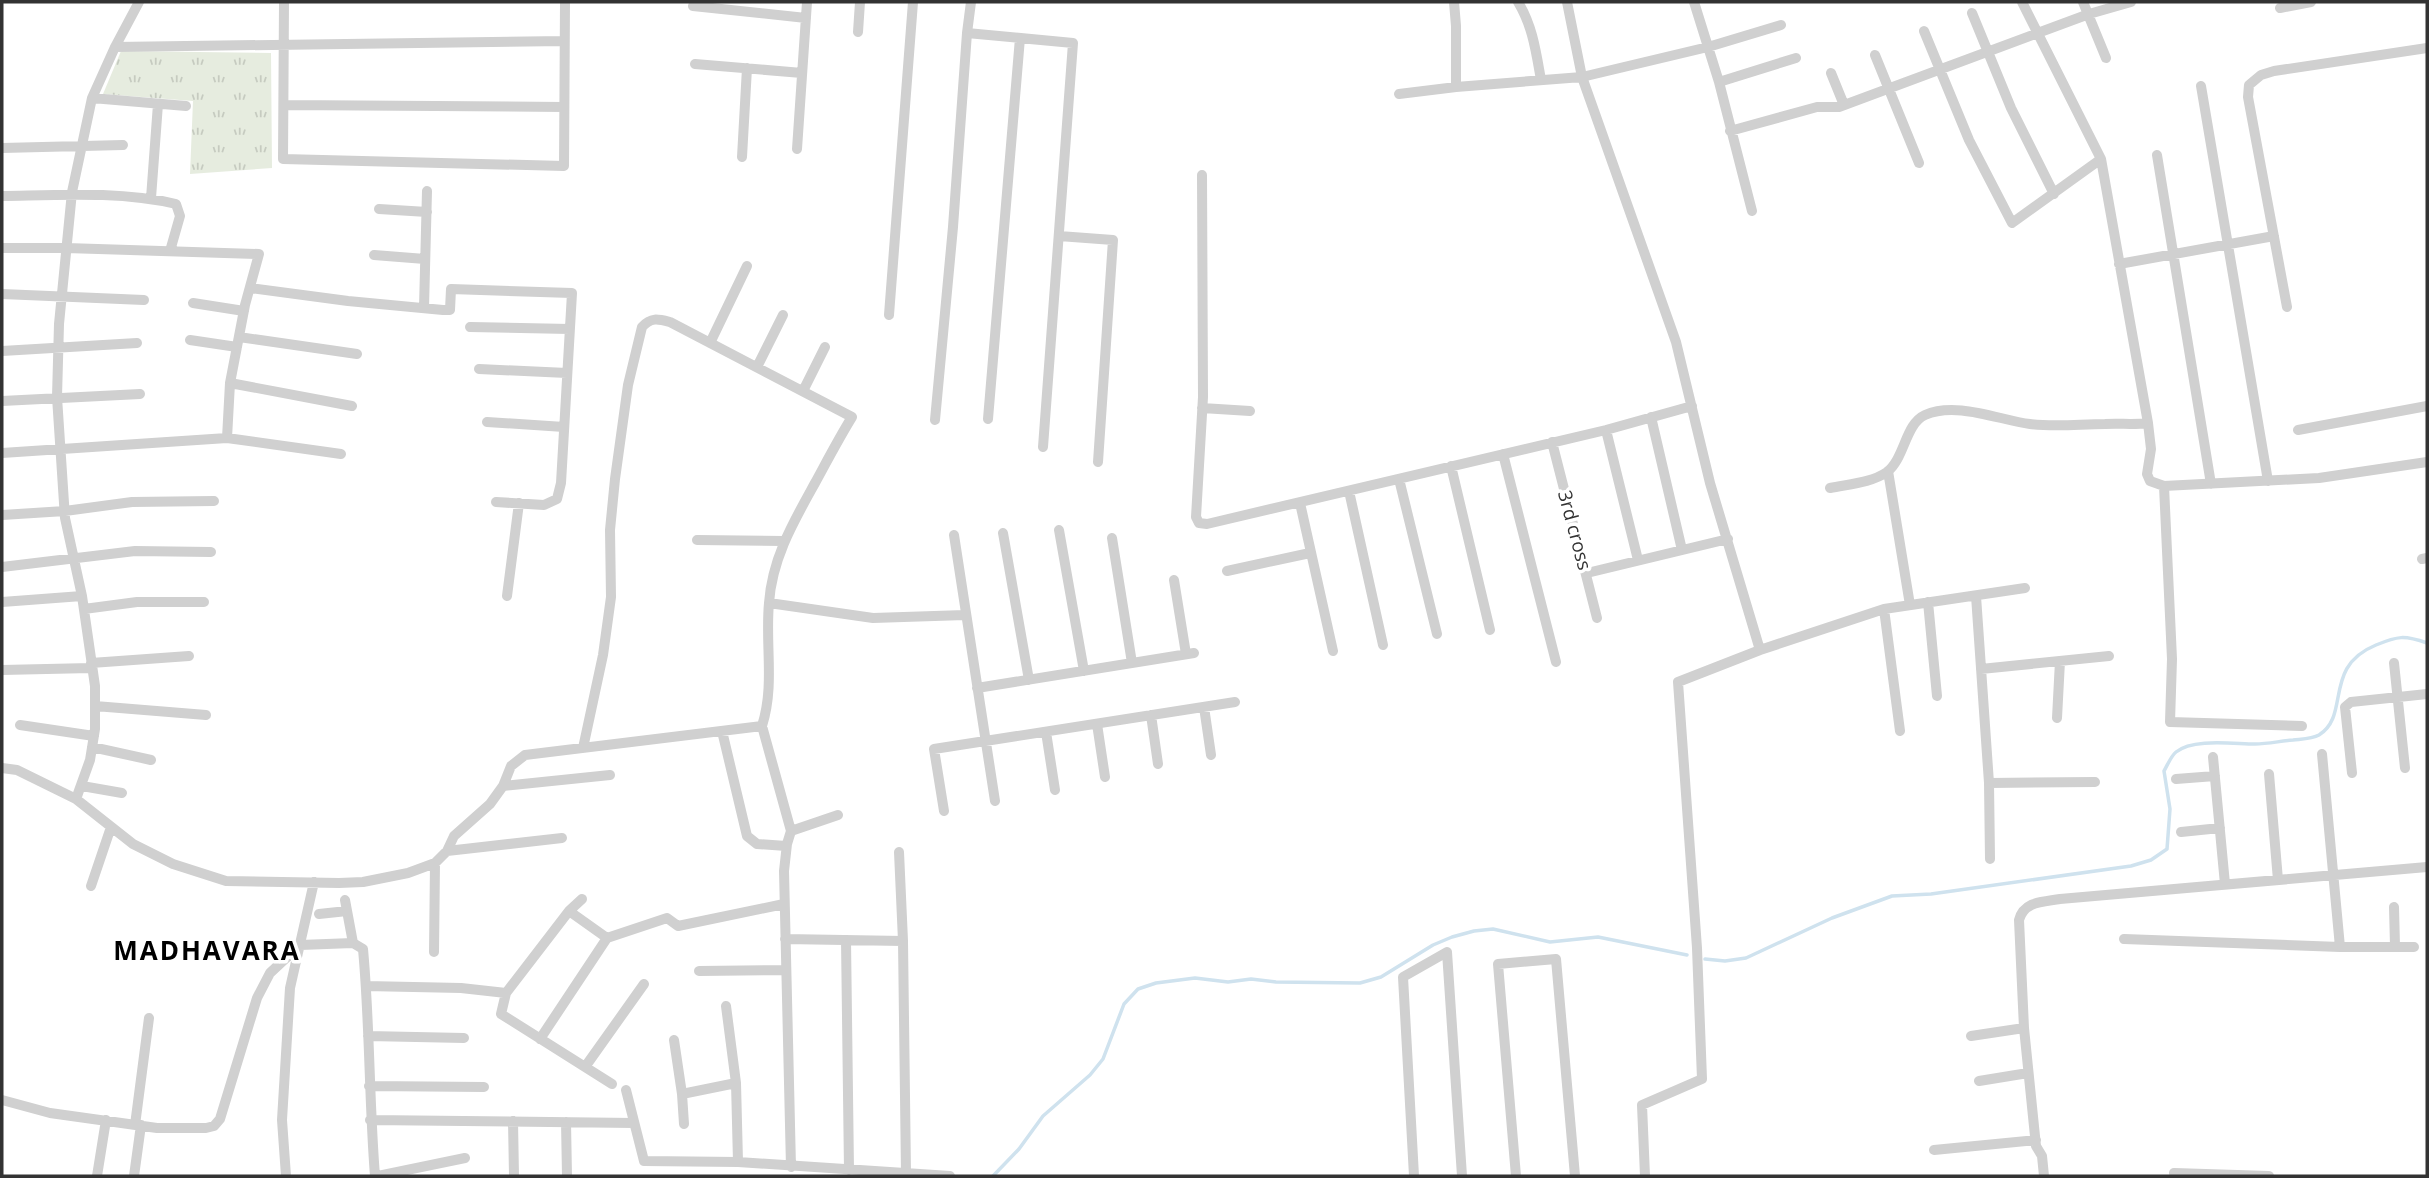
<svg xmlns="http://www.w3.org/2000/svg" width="2429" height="1178" viewBox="0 0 2429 1178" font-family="'Open Sans',sans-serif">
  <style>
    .park { fill: url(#park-tufts) }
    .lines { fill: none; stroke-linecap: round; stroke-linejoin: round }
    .stream { stroke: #cfe2ee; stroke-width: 3.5 }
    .minor { stroke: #d0d0d0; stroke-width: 10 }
    .labels { text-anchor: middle; stroke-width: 7; stroke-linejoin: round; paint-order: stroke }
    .street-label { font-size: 19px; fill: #333; stroke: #fff }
    .district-label { font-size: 26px; font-weight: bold; letter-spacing: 2px; fill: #000; stroke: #fff }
  </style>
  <defs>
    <pattern id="park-tufts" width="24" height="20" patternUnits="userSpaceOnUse" patternTransform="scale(1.75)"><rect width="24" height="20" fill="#e6ecdf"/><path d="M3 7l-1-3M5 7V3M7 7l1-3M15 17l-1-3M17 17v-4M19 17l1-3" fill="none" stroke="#c6cbc0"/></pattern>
  </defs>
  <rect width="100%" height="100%" fill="#fff"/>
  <path class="park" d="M 121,51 L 271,53 L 272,168 L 190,174 L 193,101 L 103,94 Z"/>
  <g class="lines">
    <path class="stream" d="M 1705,959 L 1725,961 L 1746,958 L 1832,918 L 1892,896 L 1931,894 L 2131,866 L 2151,860 L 2167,849 L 2170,809 L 2164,771 C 2167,766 2171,756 2176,752 C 2193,738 2234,744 2255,744 C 2268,744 2280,741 2293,740 C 2301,739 2312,739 2319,735 C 2351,715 2322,667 2376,645 C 2398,636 2404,635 2427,643
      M 993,1176 L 1019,1149 L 1043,1116 L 1090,1075 L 1103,1059 L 1124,1004 L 1138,989 L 1156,983 L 1195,978 L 1228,982 L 1251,979 L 1276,982 L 1360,983 L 1381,977 L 1433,945 L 1452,937 L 1474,931 L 1493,929 L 1550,942 L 1598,937 L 1687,955"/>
    <path class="minor" d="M 284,2 L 283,159 L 564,166 L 565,2
      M 1454,2 L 1456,26 L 1456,87
      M 1518,2 C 1533,27 1536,52 1541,80
      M 1567,2 L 1582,77 L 1676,342 L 1710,483 L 1760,650 L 1678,682 L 1697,948 L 1702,1079 L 1642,1105 L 1645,1176
      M 1694,2 L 1719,82 L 1752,211
      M 2022,2 L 2101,159 L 2148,423
      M 2083,2 L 2106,58
      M 693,6 L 806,18
      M 2280,8 L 2311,2
      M 1972,13 L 2011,108 L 2054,194
      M 1924,31 L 1969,140 L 2012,223 L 2101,159
      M 858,32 L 860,2
      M 967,33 L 971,2
      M 115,47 L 564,41
      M 1875,55 L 1919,163
      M 695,64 L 802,73
      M 1831,73 L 1844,105
      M 1719,82 L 1796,58
      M 2201,86 L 2268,481
      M 1399,94 L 1456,87 L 1582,77 L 1708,47 L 1781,25
      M 92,98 L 186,106
      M 284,105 L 564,107
      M 1730,131 L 1817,107 L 1839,107 L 2089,14 L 2131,2
      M 2,148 L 123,145
      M 797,149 L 807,2
      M 2157,155 L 2211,484
      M 742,157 L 747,68
      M 1202,175 L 1203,397 L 1196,517 L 1199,523 L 1207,524 L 1606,430 L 1692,406
      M 2,196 C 60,195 120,191 176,204 L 180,216 L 170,251
      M 151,198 L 158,104
      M 379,209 L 427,212
      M 1059,236 L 1113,240 L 1098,462
      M 2,248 L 66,248 L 259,254 L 245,305 L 230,383 L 227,438
      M 374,255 L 425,259
      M 2119,264 L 2274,236
      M 250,288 L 348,301 L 443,310 L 450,310 L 451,289 L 572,293 L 561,483 L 557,499 L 544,505 L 496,502
      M 2,294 L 144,300
      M 193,303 L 244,311
      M 2287,307 L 2248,97 L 2249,85 L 2261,75 L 2274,71 L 2427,48
      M 424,308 L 427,191
      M 889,315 L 913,2
      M 470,327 L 570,329
      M 239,337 L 357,354
      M 190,340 L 237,347
      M 710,343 L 747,266
      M 2,351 L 137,343
      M 757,367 L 783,315
      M 479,369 L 567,373
      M 230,383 L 352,406
      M 803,391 L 825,347
      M 2,401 L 140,394
      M 1202,408 L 1250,411
      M 1651,417 L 1682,550
      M 988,419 L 1020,38
      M 935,420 L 953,227 L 967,33 L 1073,43 L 1043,447
      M 487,422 L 564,427
      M 1606,430 L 1638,560
      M 2298,430 L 2427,406
      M 1552,442 L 1597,618
      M 2,453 L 227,438 L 341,454
      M 1503,454 L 1556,662
      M 1451,466 L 1490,630
      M 1888,471 L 1910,605
      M 1399,479 L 1437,634
      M 2164,486 L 2172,659 L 2170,722 L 2302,726
      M 1830,488 C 1849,484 1871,483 1887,472 C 1905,458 1905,424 1925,415 C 1956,401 1999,420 2030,424 C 2056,427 2080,424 2105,424 C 2120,423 2133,425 2148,423 L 2151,449 L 2147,474 L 2150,481 L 2164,486 L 2319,478 L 2427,462
      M 1349,491 L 1383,645
      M 1300,503 L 1333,651
      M 2,515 L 65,511 L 132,502 L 214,501
      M 1059,530 L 1084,671
      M 1003,533 L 1029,680
      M 954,535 L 995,801
      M 1112,538 L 1132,663
      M 697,540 L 783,541
      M 2422,559 L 2427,558
      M 2,567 L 135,551 L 211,552
      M 1227,571 L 1310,553
      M 1587,573 L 1728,539
      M 1174,580 L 1186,654
      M 507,596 L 519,503
      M 1976,596 L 1989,783 L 1990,859
      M 2,602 L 82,596
      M 1928,602 L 1937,696
      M 769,603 L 873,618 L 965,615
      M 84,609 L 137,602 L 204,602
      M 1884,609 L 1900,731
      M 1760,650 L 1884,609 L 2025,588
      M 91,663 L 189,656
      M 2394,663 L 2405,768
      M 1981,669 L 2109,656
      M 2,670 L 91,668
      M 977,688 L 1194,653
      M 95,706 L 206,715
      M 1204,707 L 1211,755
      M 1151,715 L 1158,764
      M 2057,718 L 2060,661
      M 1097,724 L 1105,777
      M 20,725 L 94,736
      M 722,731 L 747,836 L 757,844 L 786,846
      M 1046,732 L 1055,790
      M 92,747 L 151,760
      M 583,748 L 603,655 L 611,597 L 610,530 L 615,479 L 628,385 L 642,327 C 651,317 658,319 670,322 L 852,417 C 839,438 827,461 815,483 C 794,521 772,558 769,603 C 765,645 775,685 762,726
      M 2322,754 L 2340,947
      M 2213,757 L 2225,884
      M 2,768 L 17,770 L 76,799 L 133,844 L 173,864 L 226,881 L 339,883 L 363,882 L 408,873 L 435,863 L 447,851 L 454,836 L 490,804 L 503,786 L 511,766 L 525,755 L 762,726 L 791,831 L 787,844 L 784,871 L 791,1167
      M 2352,773 L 2345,707 L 2351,702 L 2427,694
      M 2269,774 L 2278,880
      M 2176,779 L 2215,776
      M 1989,783 L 2095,782
      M 82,786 L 122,793
      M 503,786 L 610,775
      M 76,799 L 90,760 L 95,729 L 95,686 L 82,596 L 65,518 L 57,397 L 59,324 L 72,192 L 92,98 L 115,47 L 139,2
      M 944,811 L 934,749 L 1235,702
      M 791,831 L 838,815
      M 2181,832 L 2220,828
      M 447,851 L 562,838
      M 899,852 L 903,941 L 906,1174
      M 91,886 L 111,827
      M 345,900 L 353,943
      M 2394,907 L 2395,946
      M 569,911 L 582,899
      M 319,914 L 347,911
      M 785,939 L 903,941
      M 2124,939 L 2340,947 L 2414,947
      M 846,940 L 849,1170
      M 434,952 L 435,863
      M 699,971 L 786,970
      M 366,986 L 461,988 L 506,993
      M 726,1006 L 736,1083 L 738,1162
      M 368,1036 L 464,1038
      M 1971,1036 L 2024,1028
      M 540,1039 L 607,938
      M 674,1040 L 682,1094
      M 585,1067 L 644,984
      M 1979,1081 L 2028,1073
      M 612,1084 L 501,1014 L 506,993 L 569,911 L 607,938 L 667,918 L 678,926 L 784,904
      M 369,1086 L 484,1087
      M 626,1090 L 644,1161 L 738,1162 L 950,1176
      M 2,1100 L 50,1113 L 157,1128 L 206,1128 L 214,1126 L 220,1119 L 257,998 L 270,973 L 300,945 L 353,943 L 363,949 C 370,1025 369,1101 375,1176
      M 370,1120 L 634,1123
      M 513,1121 L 514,1176
      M 566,1122 L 567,1176
      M 684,1124 L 682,1094 L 736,1083
      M 135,1125 L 149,1018
      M 1934,1150 L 2036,1140
      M 2174,1173 L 2269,1176
      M 97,1176 L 106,1120
      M 134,1176 L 141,1125
      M 286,1176 L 282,1120 L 290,988 L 314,882
      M 378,1176 L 465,1158
      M 1414,1176 L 1403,977 L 1447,952 L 1462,1176
      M 1516,1176 L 1498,964 L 1556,959 L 1575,1176
      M 2044,1176 L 2042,1156 L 2036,1146 L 2024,1028 L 2019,920 C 2024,901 2043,902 2060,899 L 2427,867"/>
  </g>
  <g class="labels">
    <g class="street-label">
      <text transform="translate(1575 530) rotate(75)" y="7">3rd cross</text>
    </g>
    <g class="district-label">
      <text x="207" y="960">MADHAVARA</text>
    </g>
  </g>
  <rect width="2429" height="1178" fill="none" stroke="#333333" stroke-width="7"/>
</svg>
